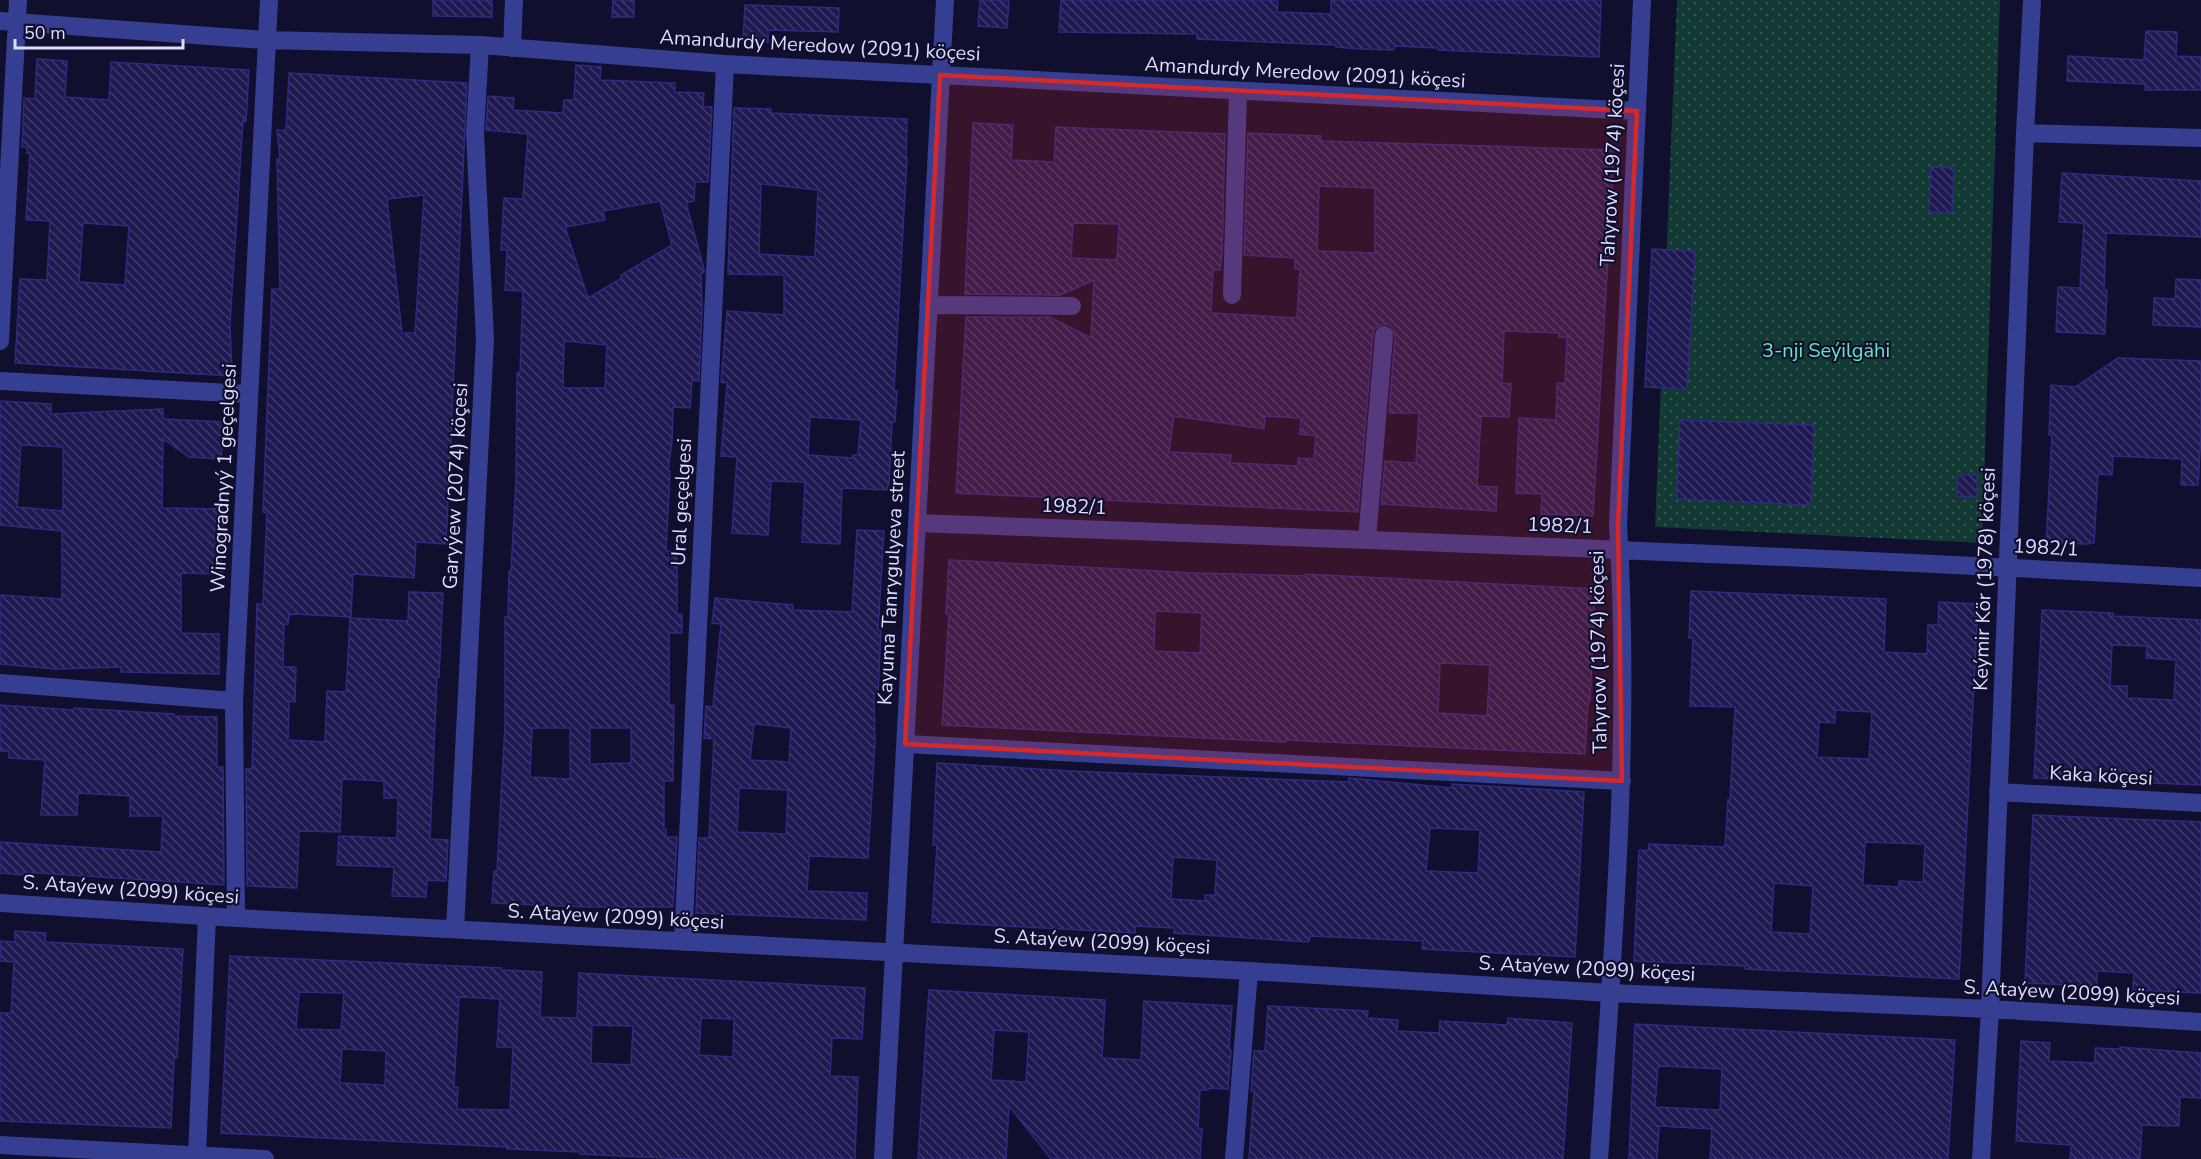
<svg xmlns="http://www.w3.org/2000/svg" width="2201" height="1159" viewBox="0 0 2201 1159" font-family="'Nunito Sans',sans-serif">
  <style>
    .park { fill: url(#park-dots) }
    .building { fill: url(#building-back-hatch); stroke: #30297f; stroke-width: 1.5; fill-rule: evenodd }
    .lines { fill: none; stroke-linecap: round; stroke-linejoin: round }
    .street { stroke: #363e91; stroke-width: 18 }
    .marked { fill: #d62828; fill-opacity: 0.2; stroke: #d62828; stroke-width: 4.5; stroke-linejoin: round }
    .labels { text-anchor: middle; stroke-width: 4.5; stroke-linejoin: round; paint-order: stroke }
    .street-label { font-size: 20px; fill: #ddf; stroke: #110f2e }
    .park-label { font-size: 20px; fill: #5cecb6; stroke: #110f2e }
  </style>
  <defs>
    <pattern id="park-dots" width="8" height="8" patternUnits="userSpaceOnUse" patternTransform="scale(1.5)"><rect width="8" height="8" fill="#123933"/><path d="M2 2h.1M6 6h.1" fill="none" stroke="#345552" stroke-width="1.8" stroke-linecap="round"/></pattern>
    <pattern id="building-back-hatch" width="6" height="6" patternUnits="userSpaceOnUse" patternTransform="scale(1.5)"><rect width="6" height="6" fill="#1e1951"/><path d="M-1 5l2 2M0 0l6 6M5-1l2 2" fill="none" stroke="#3e3a6b"/></pattern>
  </defs>
  <rect width="100%" height="100%" fill="#110f2e"/>
  <path class="park" d="M 1677,0 L 2000,0 L 1982,543 L 1655,527 Z"/>
  <path class="building" d="M 433,0 L 492,0 L 492,17 L 433,16 Z
    M 613,0 L 634,0 L 634,17 L 612,17 Z
    M 980,0 L 1009,0 L 1007,28 L 978,26 Z
    M 1061,0 L 1278,0 L 1277,12 L 1331,14 L 1331,0 L 1601,0 L 1599,57 L 1438,50 L 1438,48 L 1395,46 L 1394,50 L 1360,49 L 1336,47 L 1336,45 L 1197,39 L 1197,34 L 1059,32 Z
    M 745,5 L 839,8 L 838,32 L 768,30 L 768,42 L 743,41 Z
    M 2146,31 L 2177,32 L 2176,56 L 2201,57 L 2201,90 L 2145,90 L 2145,84 L 2067,81 L 2068,56 L 2144,60 Z
    M 37,59 L 67,61 L 65,97 L 109,100 L 111,62 L 249,70 L 246,121 L 243,120 L 230,324 L 232,376 L 15,363 L 20,279 L 47,280 L 50,221 L 26,220 L 30,153 L 27,153 L 27,147 L 22,147 L 24,98 L 35,99 ZM 83,223 L 129,226 L 125,285 L 79,282 Z
    M 576,65 L 601,67 L 600,80 L 675,83 L 675,92 L 704,93 L 703,107 L 712,107 L 708,182 L 695,182 L 694,201 L 686,203 L 704,269 L 704,273 L 701,273 L 702,310 L 699,381 L 692,380 L 690,408 L 673,407 L 672,441 L 668,470 L 670,471 L 666,551 L 677,551 L 677,614 L 682,614 L 682,633 L 669,633 L 669,705 L 674,705 L 673,781 L 664,781 L 664,829 L 666,829 L 666,837 L 677,837 L 673,907 L 587,907 L 492,903 L 494,871 L 497,871 L 505,725 L 505,617 L 508,617 L 509,571 L 511,571 L 516,482 L 517,373 L 520,373 L 523,291 L 505,290 L 507,250 L 501,250 L 504,198 L 523,199 L 528,134 L 486,130 L 488,96 L 514,98 L 513,110 L 563,113 L 564,100 L 574,100 ZM 660,201 L 672,245 L 621,275 L 622,278 L 588,298 L 565,227 L 605,220 L 603,211 ZM 564,341 L 607,345 L 605,388 L 563,388 ZM 532,728 L 570,728 L 570,779 L 530,777 ZM 590,728 L 631,728 L 631,763 L 590,764 Z
    M 289,73 L 467,83 L 446,544 L 416,542 L 414,578 L 353,574 L 351,617 L 295,614 L 289,615 L 288,624 L 284,624 L 283,667 L 296,667 L 295,702 L 289,701 L 288,740 L 325,742 L 327,691 L 346,692 L 350,618 L 408,621 L 409,592 L 443,593 L 439,677 L 437,677 L 430,839 L 448,840 L 446,881 L 427,880 L 426,897 L 392,896 L 394,867 L 337,865 L 339,836 L 397,838 L 398,798 L 384,798 L 384,781 L 342,779 L 340,832 L 299,831 L 297,888 L 247,886 L 246,769 L 252,769 L 257,604 L 263,604 L 267,513 L 263,512 L 272,289 L 280,289 L 277,159 L 280,159 L 277,130 L 286,130 ZM 424,195 L 415,333 L 402,333 L 387,199 Z
    M 734,108 L 771,109 L 771,113 L 907,119 L 906,158 L 907,158 L 894,391 L 897,391 L 895,422 L 892,422 L 889,485 L 888,485 L 887,490 L 842,488 L 840,544 L 802,542 L 805,482 L 771,481 L 768,535 L 732,533 L 737,457 L 721,456 L 727,383 L 721,382 L 727,311 L 784,315 L 784,275 L 728,274 ZM 761,184 L 818,190 L 815,257 L 759,254 ZM 810,417 L 861,420 L 858,455 L 853,455 L 853,458 L 808,455 Z
    M 973,123 L 1013,125 L 1011,160 L 1054,162 L 1056,127 L 1225,134 L 1222,254 L 1220,270 L 1213,270 L 1211,313 L 1297,318 L 1300,269 L 1295,269 L 1295,258 L 1244,255 L 1248,133 L 1321,136 L 1321,141 L 1613,150 L 1612,197 L 1608,197 L 1609,239 L 1593,516 L 1541,514 L 1542,494 L 1516,493 L 1519,418 L 1556,420 L 1557,383 L 1565,383 L 1567,337 L 1559,337 L 1559,333 L 1504,331 L 1502,383 L 1511,384 L 1509,417 L 1481,416 L 1477,486 L 1497,487 L 1496,511 L 1381,504 L 1385,461 L 1416,463 L 1419,413 L 1389,413 L 1395,336 L 1391,326 L 1384,324 L 1375,328 L 1373,334 L 1358,512 L 956,493 L 966,317 L 1050,317 L 1091,338 L 1094,280 L 1060,295 L 965,294 ZM 1319,186 L 1375,188 L 1375,253 L 1317,251 ZM 1073,223 L 1119,224 L 1117,260 L 1071,258 ZM 1174,416 L 1264,429 L 1265,416 L 1301,418 L 1300,434 L 1316,436 L 1314,459 L 1298,458 L 1298,466 L 1230,463 L 1231,455 L 1169,452 Z
    M 1931,167 L 1954,168 L 1952,213 L 1929,212 Z
    M 2062,173 L 2201,181 L 2201,237 L 2106,233 L 2104,290 L 2107,290 L 2105,334 L 2056,332 L 2058,287 L 2080,288 L 2084,223 L 2059,222 Z
    M 1652,249 L 1695,251 L 1687,389 L 1645,387 Z
    M 2176,279 L 2201,280 L 2201,327 L 2153,325 L 2154,298 L 2175,299 Z
    M 2118,358 L 2201,361 L 2201,435 L 2198,485 L 2181,485 L 2182,459 L 2113,456 L 2112,475 L 2098,474 L 2094,543 L 2089,543 L 2089,544 L 2046,543 L 2052,435 L 2049,435 L 2051,385 L 2075,387 Z
    M 0,401 L 51,404 L 51,414 L 163,409 L 163,419 L 224,422 L 221,459 L 189,457 L 163,439 L 162,508 L 223,509 L 222,574 L 181,573 L 181,633 L 219,634 L 219,674 L 121,672 L 121,667 L 56,669 L 0,664 L 0,595 L 62,599 L 62,531 L 0,525 ZM 21,445 L 63,447 L 63,511 L 17,507 Z
    M 1680,420 L 1814,425 L 1811,505 L 1677,499 Z
    M 1958,475 L 1977,475 L 1977,497 L 1957,496 Z
    M 857,530 L 884,531 L 878,630 L 881,630 L 878,694 L 874,694 L 875,742 L 868,858 L 809,856 L 807,891 L 867,893 L 866,920 L 696,913 L 699,838 L 709,838 L 714,739 L 704,738 L 706,706 L 713,707 L 721,624 L 712,623 L 715,598 L 793,605 L 793,610 L 852,612 ZM 754,724 L 791,728 L 789,762 L 750,760 ZM 739,788 L 788,790 L 786,834 L 737,832 Z
    M 949,560 L 1196,573 L 1305,576 L 1305,574 L 1595,589 L 1590,702 L 1588,702 L 1585,754 L 1286,740 L 1286,742 L 942,725 L 949,614 L 946,614 ZM 1155,611 L 1202,613 L 1200,653 L 1154,651 ZM 1440,663 L 1490,665 L 1487,716 L 1438,713 Z
    M 1691,591 L 1886,599 L 1884,652 L 1927,654 L 1928,625 L 1938,625 L 1939,602 L 1978,604 L 1959,979 L 1745,969 L 1745,966 L 1634,961 L 1639,850 L 1648,851 L 1649,844 L 1725,847 L 1728,800 L 1730,800 L 1735,707 L 1690,706 L 1693,638 L 1689,638 ZM 1835,710 L 1872,712 L 1869,759 L 1817,757 L 1819,722 L 1835,723 ZM 1865,842 L 1925,844 L 1923,882 L 1899,881 L 1899,887 L 1863,885 ZM 1774,883 L 1813,886 L 1810,934 L 1771,932 Z
    M 2042,610 L 2113,613 L 2113,616 L 2201,620 L 2201,785 L 2034,778 ZM 2112,645 L 2147,646 L 2146,658 L 2176,660 L 2174,700 L 2127,698 L 2127,686 L 2110,686 Z
    M 0,705 L 74,710 L 74,708 L 140,712 L 174,714 L 174,716 L 217,717 L 217,767 L 223,767 L 224,885 L 23,872 L 23,875 L 0,873 L 0,842 L 161,852 L 163,816 L 130,816 L 130,796 L 78,793 L 77,815 L 41,815 L 45,760 L 9,758 L 9,751 L 0,751 Z
    M 937,763 L 1070,771 L 1349,782 L 1349,778 L 1452,788 L 1452,784 L 1584,792 L 1575,957 L 1422,949 L 1423,941 L 1310,936 L 1309,942 L 1174,933 L 1174,928 L 1135,926 L 1135,933 L 932,922 L 937,845 L 933,845 ZM 1430,828 L 1480,830 L 1478,873 L 1426,871 ZM 1173,857 L 1217,860 L 1215,895 L 1205,895 L 1205,901 L 1171,899 Z
    M 2033,815 L 2201,822 L 2201,993 L 2133,990 L 2134,973 L 2097,971 L 2097,986 L 2025,983 Z
    M 15,931 L 46,933 L 45,942 L 183,949 L 177,1058 L 174,1058 L 171,1128 L 0,1121 L 0,1013 L 11,1013 L 14,962 L 0,961 L 1,941 L 15,942 Z
    M 230,956 L 501,968 L 501,970 L 542,972 L 540,1017 L 577,1018 L 579,973 L 865,988 L 862,1039 L 832,1038 L 830,1076 L 858,1077 L 855,1159 L 689,1159 L 580,1154 L 581,1152 L 507,1149 L 507,1147 L 221,1133 ZM 299,992 L 344,993 L 341,1030 L 296,1029 ZM 459,997 L 500,999 L 497,1047 L 513,1047 L 510,1110 L 457,1109 L 458,1087 L 454,1087 ZM 701,1018 L 734,1019 L 733,1057 L 699,1055 ZM 592,1025 L 633,1026 L 631,1065 L 591,1063 ZM 342,1049 L 386,1051 L 385,1085 L 340,1083 Z
    M 929,990 L 1105,1000 L 1102,1058 L 1141,1060 L 1144,1001 L 1232,1006 L 1229,1049 L 1231,1050 L 1228,1089 L 1209,1088 L 1208,1090 L 1200,1090 L 1198,1129 L 1202,1129 L 1200,1159 L 1051,1159 L 1009,1106 L 1006,1159 L 918,1159 ZM 994,1030 L 1029,1032 L 1026,1082 L 991,1080 Z
    M 1268,1006 L 1368,1011 L 1367,1018 L 1398,1020 L 1397,1031 L 1439,1033 L 1440,1021 L 1507,1025 L 1508,1018 L 1572,1023 L 1563,1159 L 1249,1159 L 1254,1091 L 1251,1091 L 1254,1051 L 1265,1051 Z
    M 1635,1024 L 1955,1040 L 1948,1159 L 1710,1159 L 1712,1129 L 1659,1126 L 1657,1159 L 1629,1159 ZM 1664,1066 L 1722,1069 L 1720,1110 L 1655,1107 L 1658,1067 Z
    M 2021,1041 L 2050,1043 L 2049,1061 L 2095,1063 L 2095,1048 L 2120,1049 L 2120,1047 L 2201,1053 L 2201,1098 L 2180,1097 L 2179,1126 L 2142,1125 L 2140,1159 L 2070,1159 L 2071,1145 L 2016,1141 Z"/>
  <g class="lines">
    <path class="street" d="M 0,21 L 265,40 L 480,45 L 725,64 L 1637,111
      M 512,48 L 514,0
      M 2025,133 L 2201,138
      M 1232,295 L 1238,91
      M 928,305 L 1072,306
      M 0,341 L 18,0
      M 0,381 L 249,394
      M 917,523 C 1345,539 1773,554 2201,578
      M 1367,540 L 1384,335
      M 0,683 L 234,701
      M 905,744 L 1622,781
      M 1998,792 L 2201,803
      M 0,903 L 236,918 L 1249,971 L 1610,993 L 1990,1009 L 2201,1022
      M 236,918 L 234,701 L 269,0
      M 455,929 L 485,339 L 475,133 L 480,45
      M 683,942 L 725,64
      M 0,1145 L 265,1159
      M 197,1156 L 207,916
      M 883,1159 L 945,0
      M 1234,1159 L 1249,971
      M 1599,1159 C 1613,948 1631,736 1618,525 L 1642,0
      M 1981,1159 L 1990,1009 L 2025,133 L 2032,0"/>
  </g>
  <path class="marked" d="M 940,75 L 1637,111 L 1618,525 L 1622,781 L 905,744 Z"/>
  <g class="labels">
    <g class="street-label">
      <text transform="translate(820 45) rotate(3)" y="7">Amandurdy Meredow (2091) köçesi</text>
      <text transform="translate(1305 72) rotate(3)" y="7">Amandurdy Meredow (2091) köçesi</text>
      <text transform="translate(1612 165) rotate(-87)" y="7">Tahyrow (1974) köçesi</text>
      <text transform="translate(223 478) rotate(-87)" y="7">Winogradnyý 1 geçelgesi</text>
      <text transform="translate(455 486) rotate(-87)" y="7">Garyýew (2074) köçesi</text>
      <text transform="translate(681 502) rotate(-87)" y="7">Ural geçelgesi</text>
      <text transform="translate(1074 506) rotate(2)" y="7">1982/1</text>
      <text transform="translate(1560 525) rotate(2)" y="7">1982/1</text>
      <text transform="translate(2046 547) rotate(3)" y="7">1982/1</text>
      <text transform="translate(891 578) rotate(-87)" y="7">Kayuma Tanrygulyeva street</text>
      <text transform="translate(1984 579) rotate(-88)" y="7">Keýmir Kör (1978) köçesi</text>
      <text transform="translate(1598 652) rotate(-91)" y="7">Tahyrow (1974) köçesi</text>
      <text transform="translate(2101 775) rotate(3)" y="7">Kaka köçesi</text>
      <text transform="translate(131 889) rotate(4)" y="7">S. Ataýew (2099) köçesi</text>
      <text transform="translate(616 916) rotate(3)" y="7">S. Ataýew (2099) köçesi</text>
      <text transform="translate(1102 941) rotate(3)" y="7">S. Ataýew (2099) köçesi</text>
      <text transform="translate(1587 968) rotate(3)" y="7">S. Ataýew (2099) köçesi</text>
      <text transform="translate(2072 992) rotate(3)" y="7">S. Ataýew (2099) köçesi</text>
    </g>
    <g class="park-label">
      <text x="1826" y="357">3-nji Seýilgähi</text>
    </g>
  </g>
  <path d="M15 39v9h168v-9" fill="none" stroke="#ddddff" stroke-width="3"/>
  <text x="24" y="39" font-size="18" fill="#ddddff" stroke="#110f2e" stroke-width="4.5" paint-order="stroke">50 m</text>
</svg>
